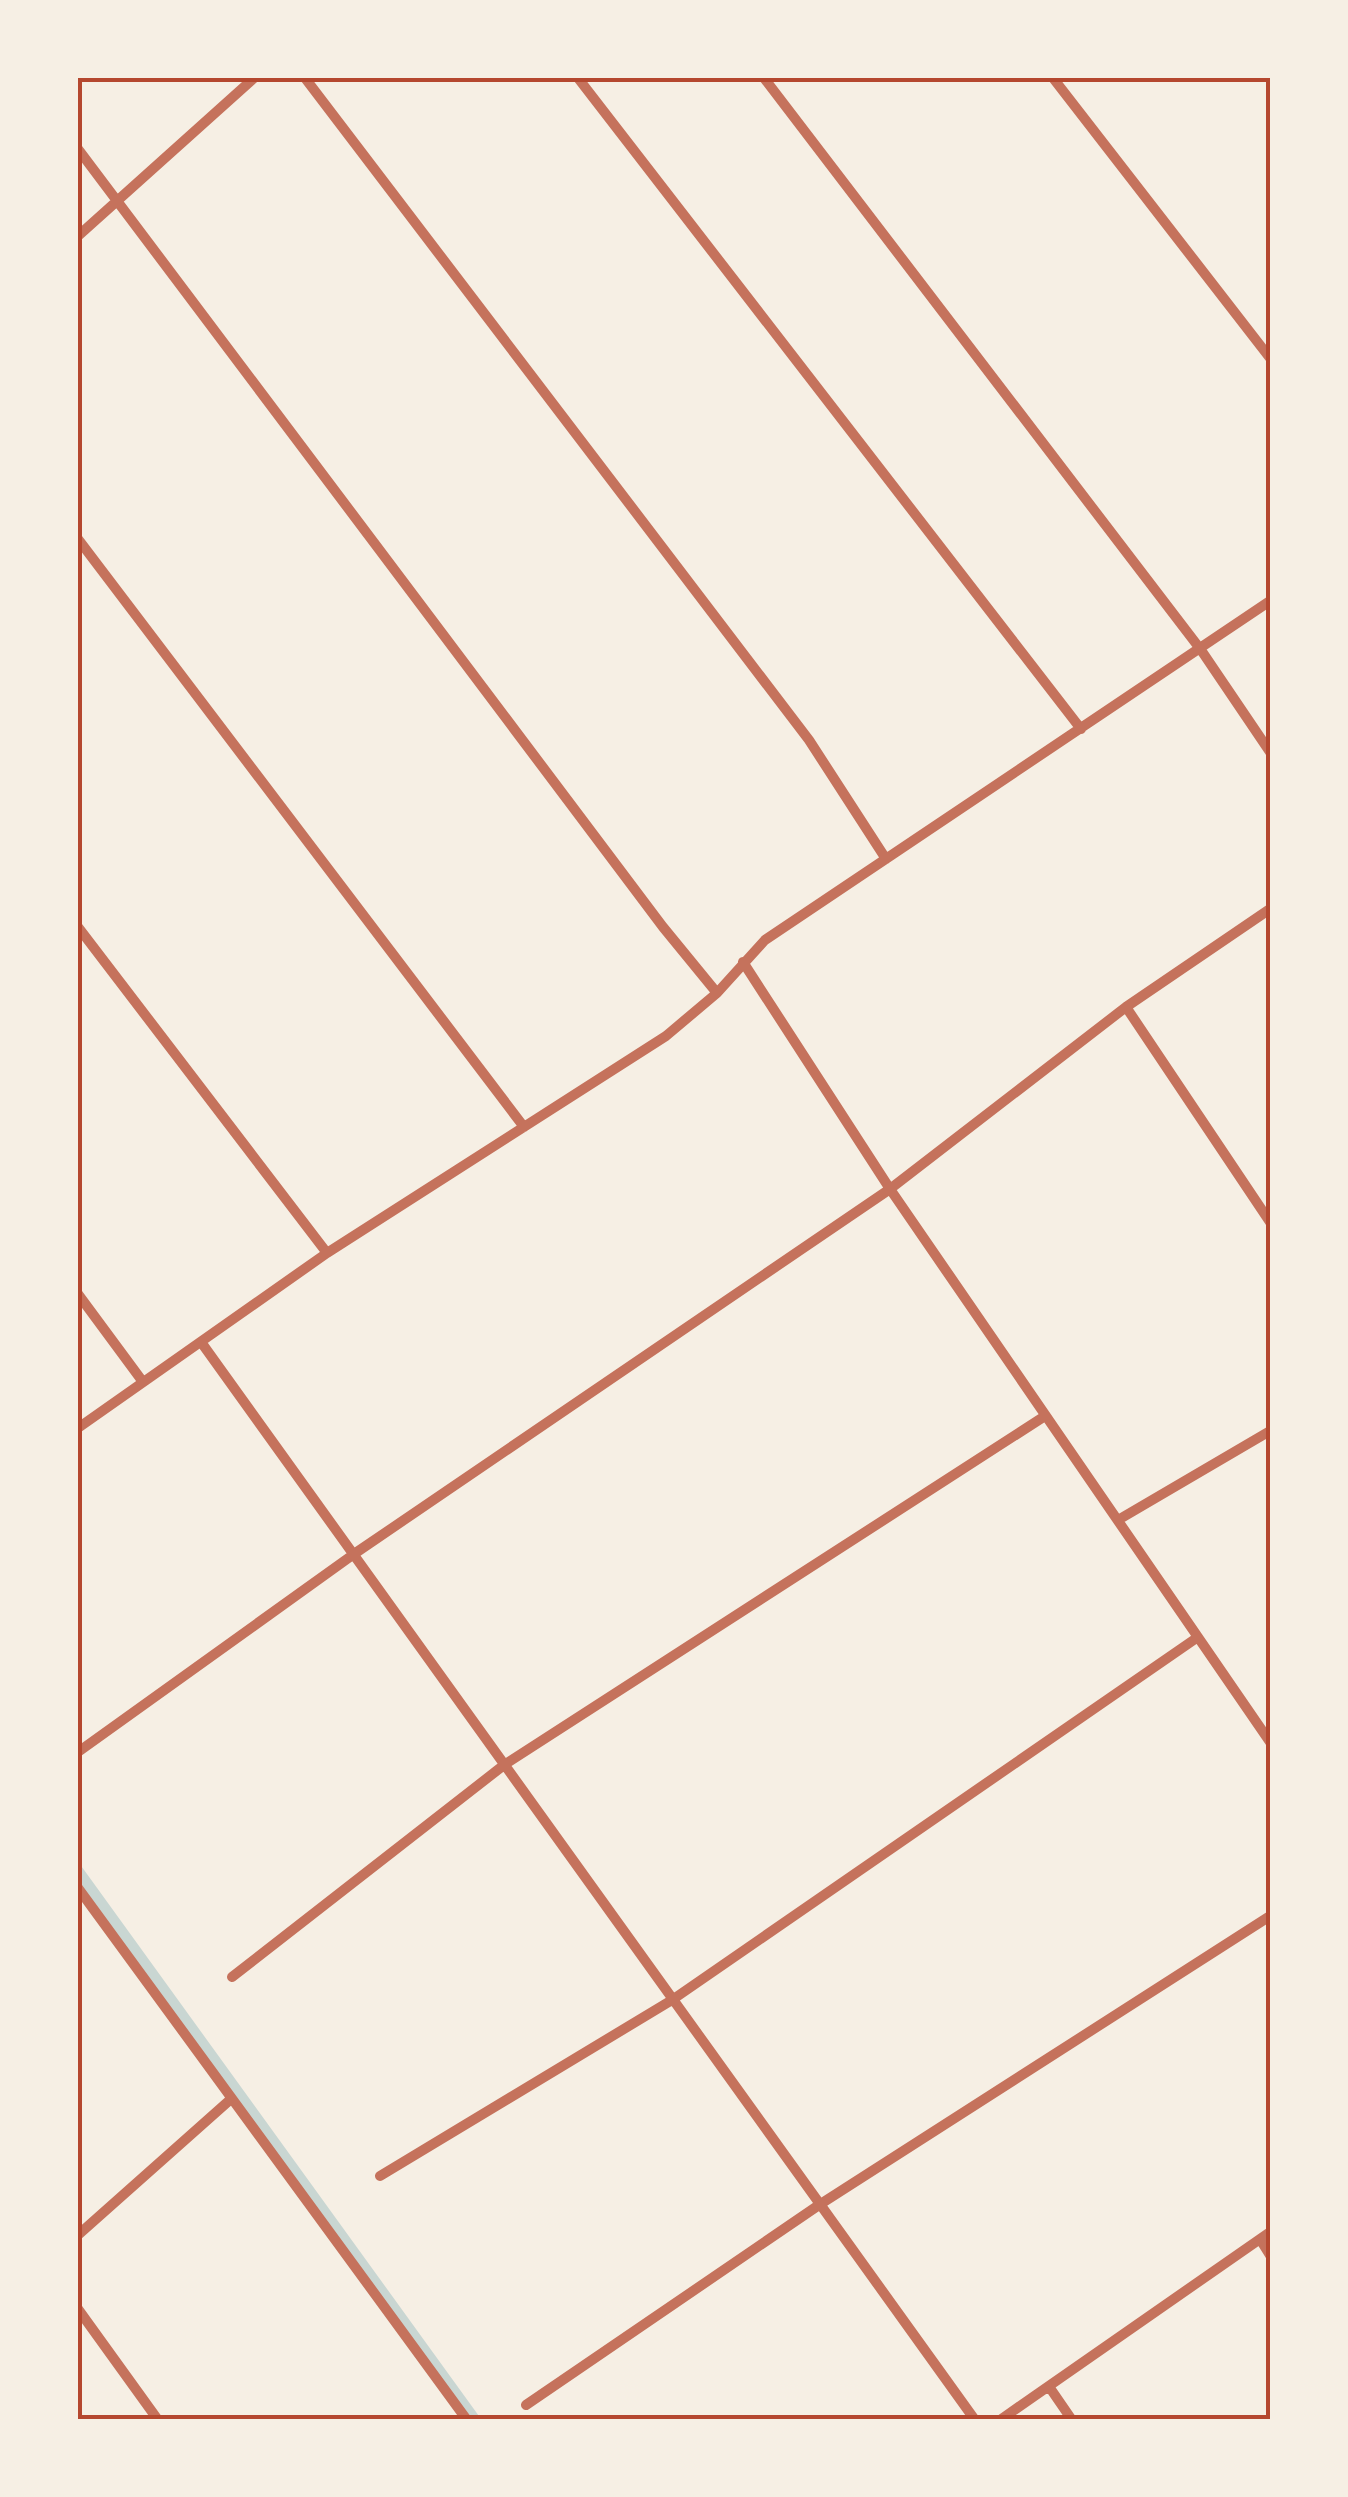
<svg xmlns="http://www.w3.org/2000/svg" width="1348" height="2497" viewBox="0 0 1348 2497" font-family="Spectral,serif">
  <style>
    .lines { fill: none; stroke-linecap: round; stroke-linejoin: round }
    .stream { stroke: #c9d6d2; stroke-width: 11 }
    .minor { stroke: #c5725c; stroke-width: 10 }
    .neatline { fill: none; stroke: #b5482f; stroke-width: 4 }
  </style>
  <rect width="100%" height="100%" fill="#f6efe4"/>
  <g class="lines">
    <path class="stream" d="M 78,1871 L 475,2420"/>
    <path class="minor" d="M 305,78 L 809,740 L 886,859
      M 578,78 L 1081,729
      M 764,78 L 1201,650 L 1270,752
      M 1053,78 L 1270,358
      M 78,149 L 663,927 L 717,993
      M 78,236 L 254,78
      M 78,539 L 524,1127
      M 78,927 L 327,1253
      M 743,962 L 890,1189 L 1270,1742
      M 1126,1007 L 1270,1222
      M 78,1294 L 143,1382
      M 201,1342 L 975,2420
      M 78,1428 L 327,1253 L 666,1036 L 717,993 L 765,940 L 1270,601
      M 1118,1520 L 1270,1431
      M 78,1752 L 354,1554 L 890,1189 L 1126,1007 L 1270,909
      M 78,1888 L 467,2420
      M 232,1977 L 504,1765 L 1045,1416
      M 380,2176 L 672,2000 L 1198,1637
      M 78,2235 L 231,2099
      M 1260,2239 L 1270,2255
      M 78,2309 L 158,2420
      M 1050,2388 L 1072,2420
      M 526,2405 L 819,2205 L 1270,1916
      M 1000,2420 L 1270,2232"/>
  </g>
  <rect width="1348" height="2497" fill="none" stroke="#f6efe4" stroke-width="160"/>
  <rect x="80" y="80" width="1188" height="2337" class="neatline"/>
</svg>
